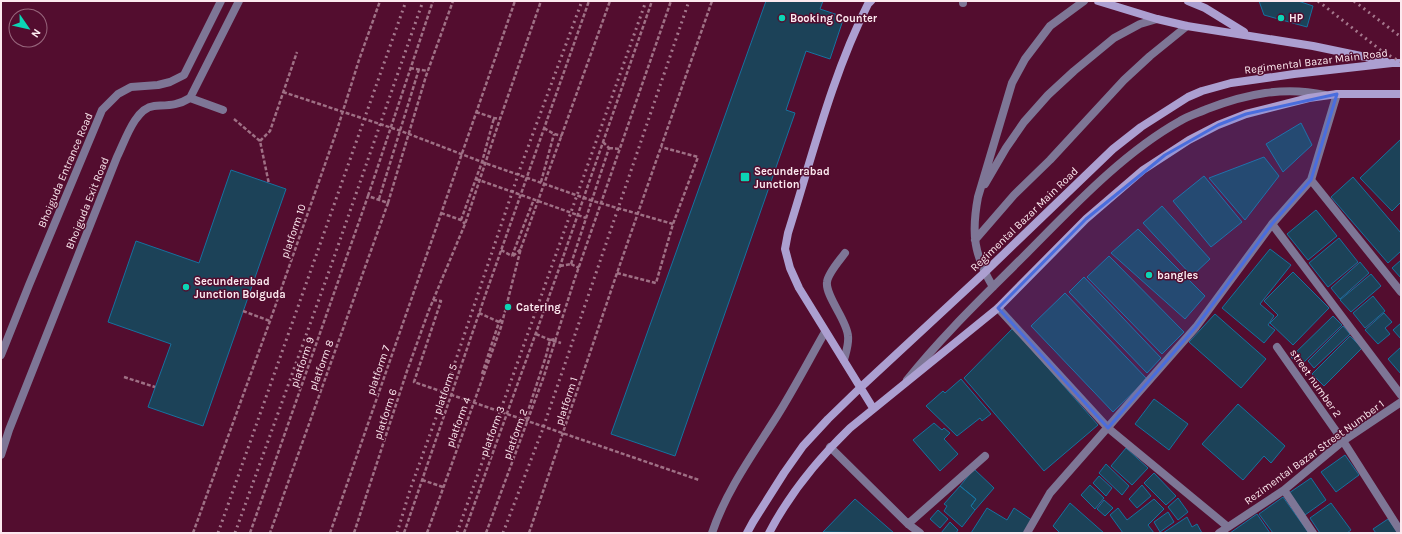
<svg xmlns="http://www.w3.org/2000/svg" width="1402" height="534" viewBox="0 0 1402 534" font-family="Karla,sans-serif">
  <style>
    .building { fill: #1c4258; stroke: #16729f }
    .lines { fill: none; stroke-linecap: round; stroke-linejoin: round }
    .path { stroke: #9f7085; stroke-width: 2.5; stroke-dasharray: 4 2; stroke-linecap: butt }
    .lane { stroke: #7e7696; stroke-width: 8 }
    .street { stroke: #7e7696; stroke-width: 8 }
    .secondary { stroke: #ac9fd1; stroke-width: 8 }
    .rail { stroke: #a5788d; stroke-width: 3; stroke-dasharray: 2 4; stroke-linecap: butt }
    .marked { fill: #4a6ddd; fill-opacity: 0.2; stroke: #4a6ddd; stroke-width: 3; stroke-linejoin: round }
    .poi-dot { fill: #0dd5b5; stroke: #530d2f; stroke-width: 1.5 }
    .labels { text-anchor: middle; stroke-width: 3; stroke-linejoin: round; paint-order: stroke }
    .poi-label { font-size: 11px; font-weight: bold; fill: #fce9ef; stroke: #530d2f; text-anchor: start }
    .street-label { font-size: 11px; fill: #fce9ef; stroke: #530d2f }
  </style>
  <rect width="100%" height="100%" fill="#530d2f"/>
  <path class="building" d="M 766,1 L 823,1 L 820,9 L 844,17 L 830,59 L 806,51 L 786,110 L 795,113 L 675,456 L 611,434 Z
    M 1259,1 L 1298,1 L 1313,6 L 1307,27 L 1264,15 Z
    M 1301,123 L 1312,145 L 1283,172 L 1266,144 Z
    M 1401,139 L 1401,202 L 1392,211 L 1360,178 Z
    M 1264,157 L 1279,176 L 1245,220 L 1209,178 Z
    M 231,170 L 286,189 L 203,426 L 148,407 L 171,344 L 108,322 L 136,241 L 199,263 Z
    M 1204,176 L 1242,222 L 1211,247 L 1173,201 Z
    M 1353,177 L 1401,233 L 1401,251 L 1388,263 L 1331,197 Z
    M 1162,206 L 1210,259 L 1192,276 L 1143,223 Z
    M 1316,210 L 1337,236 L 1308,260 L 1287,234 Z
    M 1138,229 L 1205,296 L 1185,319 L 1111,253 Z
    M 1339,238 L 1358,262 L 1328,287 L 1309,263 Z
    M 1270,249 L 1291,265 L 1260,304 L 1274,316 L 1268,325 L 1275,330 L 1264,343 L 1222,308 Z
    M 1109,256 L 1184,332 L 1162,354 L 1087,277 Z
    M 1401,260 L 1401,278 L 1392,268 Z
    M 1360,262 L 1369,273 L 1340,299 L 1331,288 Z
    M 1293,272 L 1329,308 L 1293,345 L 1270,323 L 1278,315 L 1264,301 Z
    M 1371,274 L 1381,286 L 1351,312 L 1340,300 Z
    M 1084,277 L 1161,358 L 1147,373 L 1069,292 Z
    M 1065,293 L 1147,379 L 1113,412 L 1031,326 Z
    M 1373,296 L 1385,311 L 1365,328 L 1353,313 Z
    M 1384,313 L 1392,322 L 1385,328 L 1390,334 L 1378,344 L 1365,330 Z
    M 1215,314 L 1266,359 L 1241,388 L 1189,342 Z
    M 1333,316 L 1342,325 L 1300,366 L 1291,357 Z
    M 1401,323 L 1401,339 L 1393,330 Z
    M 1343,326 L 1350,334 L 1314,368 L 1308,361 Z
    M 1013,328 L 1098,425 L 1044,471 L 964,378 Z
    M 1350,336 L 1362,348 L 1324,386 L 1312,374 Z
    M 1401,347 L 1401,374 L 1388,359 Z
    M 961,379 L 991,414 L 982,421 L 980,418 L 957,436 L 926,406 L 943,391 L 945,393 Z
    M 1154,399 L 1188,424 L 1169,450 L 1135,424 Z
    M 1238,404 L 1285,446 L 1271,463 L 1264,456 L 1243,480 L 1202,444 Z
    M 934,423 L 942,430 L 944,428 L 950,433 L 944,439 L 958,454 L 940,471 L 913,440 Z
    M 1126,448 L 1148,468 L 1132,485 L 1111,466 Z
    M 1345,455 L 1359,475 L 1336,492 L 1321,472 Z
    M 1106,464 L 1129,486 L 1122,495 L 1099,473 Z
    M 974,469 L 994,488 L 975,510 L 971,506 L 976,499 L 960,486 Z
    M 1154,473 L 1176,496 L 1166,505 L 1144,483 Z
    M 1099,476 L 1112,488 L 1106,496 L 1093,483 Z
    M 1311,478 L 1326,500 L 1305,515 L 1289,493 Z
    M 1090,485 L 1104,498 L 1095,509 L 1081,495 Z
    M 1142,485 L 1151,496 L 1137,508 L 1129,499 Z
    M 960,486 L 976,499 L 971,506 L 975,510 L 962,527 L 944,511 L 947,506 L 944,504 Z
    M 1283,497 L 1308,532 L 1306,533 L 1273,533 L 1259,514 Z
    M 1178,498 L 1188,512 L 1178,520 L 1168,507 Z
    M 855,499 L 894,533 L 823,532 Z
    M 1154,499 L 1164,509 L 1148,525 L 1154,533 L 1123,533 L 1110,515 L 1118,508 L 1127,520 Z
    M 1104,500 L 1113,508 L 1105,516 L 1097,509 Z
    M 1070,503 L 1104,533 L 1060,533 L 1053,526 Z
    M 1331,503 L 1351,530 L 1347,533 L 1320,533 L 1310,518 Z
    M 987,508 L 1007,520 L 1014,508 L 1033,521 L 1025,533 L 971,533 Z
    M 938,510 L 948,519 L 940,528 L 930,519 Z
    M 1168,512 L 1174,522 L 1160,532 L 1154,522 Z
    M 1257,514 L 1270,533 L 1230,533 Z
    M 1187,517 L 1192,527 L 1197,524 L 1202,533 L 1163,533 Z
    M 1388,519 L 1398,533 L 1376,533 L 1373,529 Z
    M 950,522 L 958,530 L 956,533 L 941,533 Z"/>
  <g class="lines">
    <path class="path" d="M 410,68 L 428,71
      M 283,92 L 401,131 L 482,162 L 593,201 L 673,224
      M 476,112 L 494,118 L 500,119
      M 234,119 L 260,141 L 269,184
      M 544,128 L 554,134 L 562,136
      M 260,141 L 270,131 L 297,52
      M 603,142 L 609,148
      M 609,148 L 620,149
      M 476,179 L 586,218
      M 541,182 L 554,134
      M 368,196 L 433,1
      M 379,199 L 419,69
      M 388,203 L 426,76 L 453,1
      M 441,213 L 461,220 L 465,224
      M 461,220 L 482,162 L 494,118
      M 501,250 L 512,256
      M 512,256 L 534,199
      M 513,256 L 521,249
      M 571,264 L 609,148
      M 571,264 L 579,268
      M 560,266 L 571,264
      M 617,273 L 656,283 L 673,224 L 698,157 L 661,147
      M 433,300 L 441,301 L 414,382 L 699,480
      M 243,311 L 270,321
      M 479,313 L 499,322
      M 536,334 L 550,340 L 561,343
      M 482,374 L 499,322 L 502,319
      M 124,377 L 155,387
      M 525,420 L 546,356 L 550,340 L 556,339
      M 422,480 L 443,487 L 443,486
      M 193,533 L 270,321 L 337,130 L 359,60 L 380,1
      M 250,533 L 368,196 L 388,203 L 270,533
      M 330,533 L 515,1
      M 354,533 L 407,371 L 429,310 L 465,224 L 500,119 L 541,1
      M 404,533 L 485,296 L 589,1
      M 427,533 L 501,327 L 521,248 L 610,1
      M 464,533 L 560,266 L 652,1
      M 486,533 L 544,376 L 574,281 L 671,1
      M 529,533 L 617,273 L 712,1"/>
    <path class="lane" d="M 963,3 L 963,1
      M 190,98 L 223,110
      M 985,184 L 1006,148 L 1024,122 L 1048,95 L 1074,71 L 1114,38 L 1140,24 L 1157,19
      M 975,240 L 1014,195 L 1050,160 L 1124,80 L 1150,56 L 1187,26
      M 993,287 C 974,255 971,234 978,197 L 1012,83 L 1025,59 L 1050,26 L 1084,1
      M 1,355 L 29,285 L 102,110 L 118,94 L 131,87 L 158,85 L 170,82 L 184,75 L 221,1
      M 844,360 C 846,352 849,344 848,336 C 847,320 825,296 827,282 C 828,273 840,260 845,253
      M 907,380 C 942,336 983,297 1023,257 C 1070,210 1121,154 1180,121 C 1188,116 1198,113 1207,109 C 1246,94 1284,86 1325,95
      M 1,455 L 9,430 L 117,157 C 125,141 135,108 154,106 C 168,105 177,106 190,98 L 239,1
      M 712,533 C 726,491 753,454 777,416 C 794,389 809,360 825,332"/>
    <path class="street" d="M 1311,180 L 1401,292
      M 1272,224 L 1401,395
      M 998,308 L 1108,428 L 1228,527
      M 1277,347 L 1343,441 L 1401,532
      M 830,447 L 908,524 L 920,533
      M 1284,490 L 1313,533
      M 908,524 L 985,456
      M 1027,533 L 1050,493 L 1196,327 L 1272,224 L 1311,180 L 1337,94
      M 1219,533 L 1284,490 L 1343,441 L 1401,402"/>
    <path class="secondary" d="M 871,1 L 868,4 C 832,75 812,157 788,233 L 785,249 L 790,268 L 799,288 L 873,408
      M 1098,1 L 1157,19 L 1187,26 L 1313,46 L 1385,61
      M 1188,1 L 1205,8 L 1244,32
      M 747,533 L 753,522 L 784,473 L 803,446 L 828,419 L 861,387 L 984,273 L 1113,149 L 1141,127 L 1188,97 L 1202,91 L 1231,83 L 1294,74 L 1392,63 L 1401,63
      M 769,533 C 790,493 818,459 850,428 L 998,308 L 1086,219 L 1143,170 L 1189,140 L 1218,125 L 1246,114 L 1309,98 L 1337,94 L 1401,94"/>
    <path class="rail" d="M 1318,1 L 1383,52 L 1401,62
      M 1354,1 L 1401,37
      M 218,533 L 406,1
      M 235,533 L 332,263 L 423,1
      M 397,533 L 410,490 L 442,401 L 521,166 L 582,1
      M 457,533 L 646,1
      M 503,533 L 542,431 L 689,1"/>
  </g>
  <path class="marked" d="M 1337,94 L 1311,180 L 1272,224 L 1196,327 L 1108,428 L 998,308 L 1086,219 L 1165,155 L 1218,125 L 1246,114 Z"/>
  <g class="poi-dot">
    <circle cx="782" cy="18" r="4"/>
    <circle cx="1281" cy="18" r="4"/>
    <rect x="740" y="172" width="10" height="10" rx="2"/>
    <circle cx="1149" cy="275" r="4"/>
    <circle cx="186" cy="287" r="4"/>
    <circle cx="508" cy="307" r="4"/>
  </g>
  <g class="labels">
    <g class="poi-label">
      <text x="790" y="22">Booking Counter</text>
      <text x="1289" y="22">HP</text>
      <text x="754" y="175">Secunderabad<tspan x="754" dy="13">Junction</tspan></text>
      <text x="1157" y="279">bangles</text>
      <text x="194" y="285">Secunderabad<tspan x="194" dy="13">Junction Boiguda</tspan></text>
      <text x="516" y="311">Catering</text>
    </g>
    <g class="street-label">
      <text transform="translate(1316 61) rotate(-7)" y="4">Regimental Bazar Main Road</text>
      <text transform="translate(65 170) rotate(-67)" y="4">Bhoiguda Entrance Road</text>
      <text transform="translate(87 203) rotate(-68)" y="4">Bhoiguda Exit Road</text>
      <text transform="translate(1024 219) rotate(-44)" y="4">Regimental Bazar Main Road</text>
      <text transform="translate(293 231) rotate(-71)" y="4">platform 10</text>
      <text transform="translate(302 362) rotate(-71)" y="4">platform 9</text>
      <text transform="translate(321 365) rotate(-70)" y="4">platform 8</text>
      <text transform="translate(378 370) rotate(-71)" y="4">platform 7</text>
      <text transform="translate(1316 383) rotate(55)" y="4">street number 2</text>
      <text transform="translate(445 389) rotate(-71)" y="4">platform 5</text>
      <text transform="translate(566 401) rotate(-72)" y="4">platform 1</text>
      <text transform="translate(385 414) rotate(-72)" y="4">platform 6</text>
      <text transform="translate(458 422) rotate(-70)" y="4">platform 4</text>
      <text transform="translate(492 431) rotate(-70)" y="4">platform 3</text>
      <text transform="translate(515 434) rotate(-70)" y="4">platform 2</text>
      <text transform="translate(1314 452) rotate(-36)" y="4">Rezimental Bazar Street Number 1</text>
    </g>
  </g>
  <rect width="1402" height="534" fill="none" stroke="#fce9ef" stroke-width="4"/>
  <g transform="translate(28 28) rotate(124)"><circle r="19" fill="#530d2f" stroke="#97657c"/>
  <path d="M0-3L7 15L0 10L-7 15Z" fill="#0dd5b5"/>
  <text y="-6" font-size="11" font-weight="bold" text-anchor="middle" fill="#fce9ef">N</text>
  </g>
</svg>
